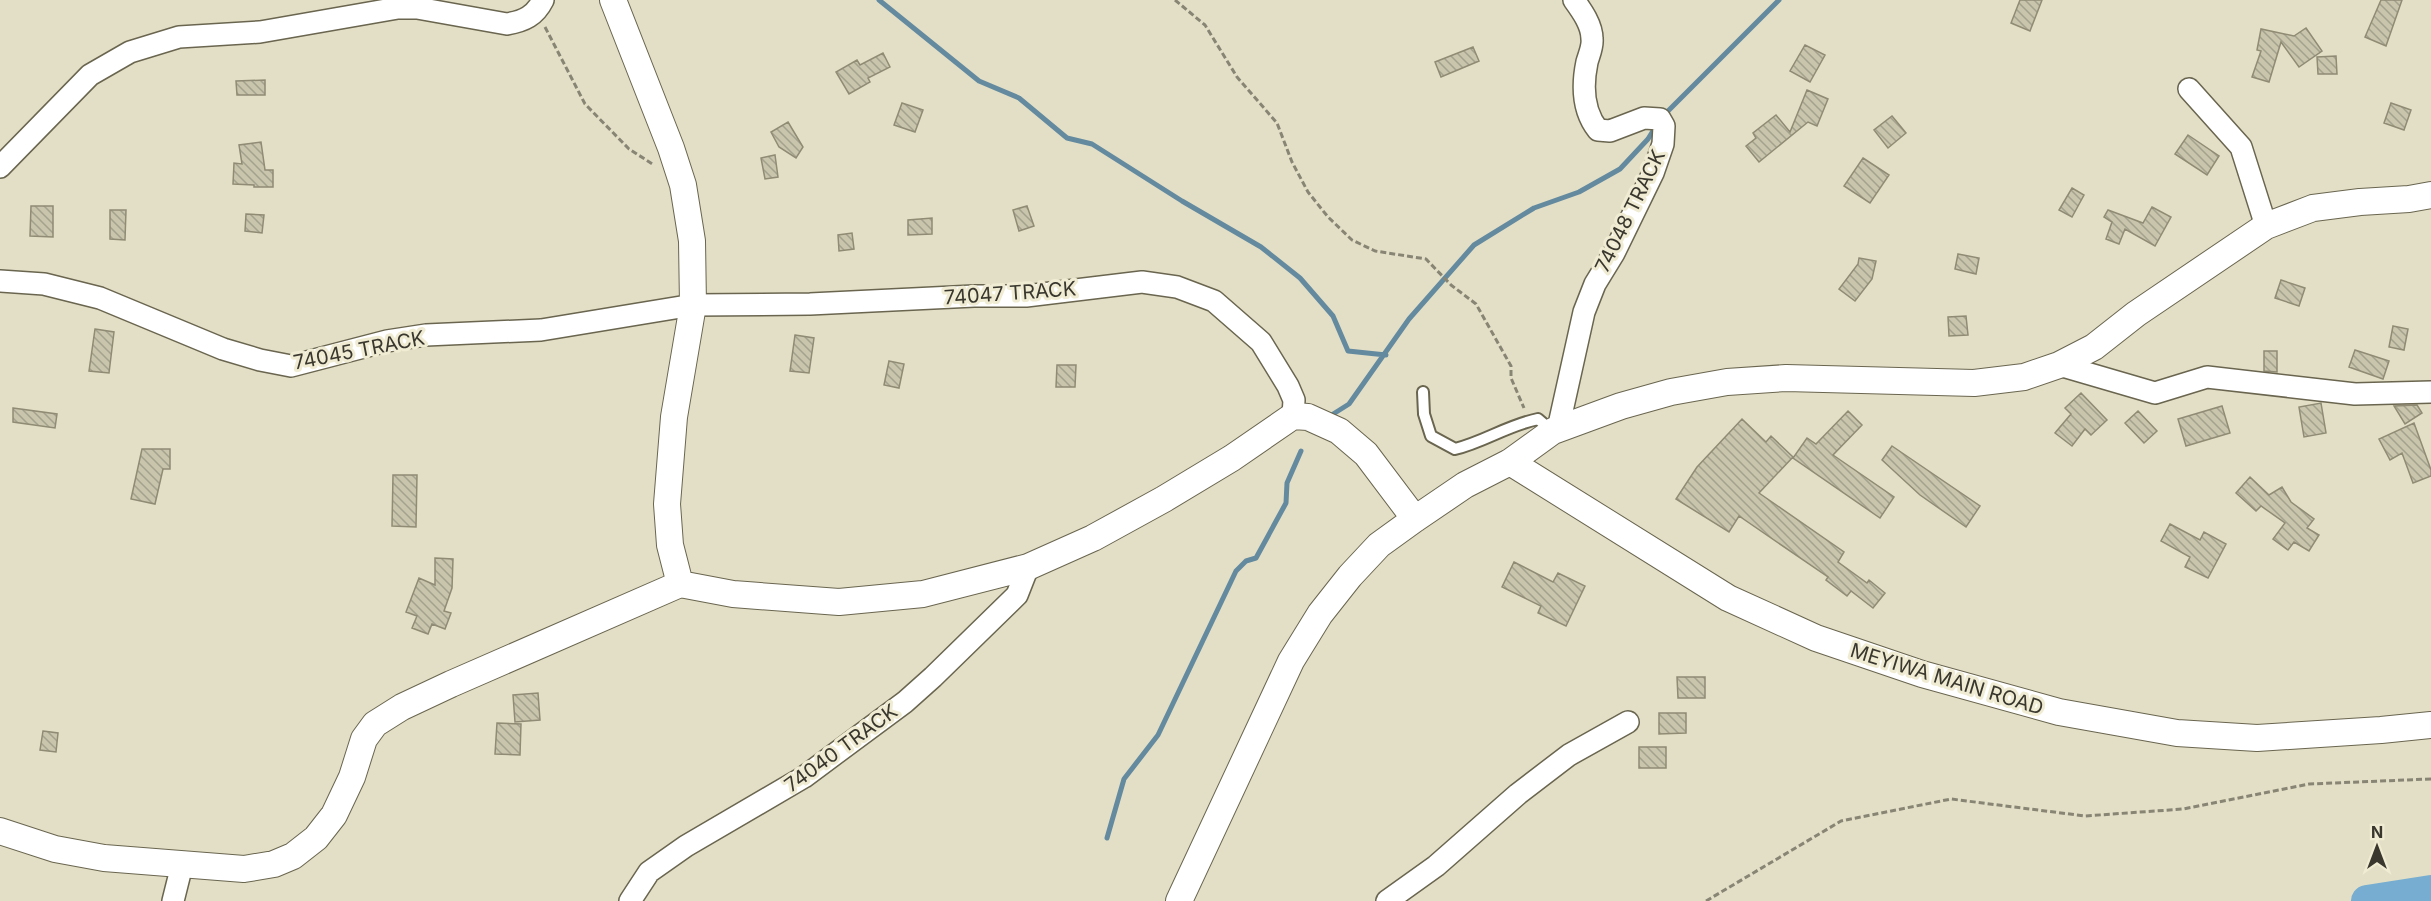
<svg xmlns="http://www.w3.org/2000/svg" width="2431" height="901" viewBox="0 0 2431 901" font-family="Inter,sans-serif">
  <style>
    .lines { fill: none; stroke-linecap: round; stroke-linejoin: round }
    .stream { stroke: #648a9f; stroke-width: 5 }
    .river { stroke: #76add0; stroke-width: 32 }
    .building { fill: url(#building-back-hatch); stroke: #8f8b74; stroke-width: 1.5 }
    .service-casing { stroke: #69654f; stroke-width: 14 }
    .minor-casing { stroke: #69654f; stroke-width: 24 }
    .tertiary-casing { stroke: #69654f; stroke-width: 28 }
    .path { stroke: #888575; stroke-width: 3; stroke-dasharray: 6 3; stroke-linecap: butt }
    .service { stroke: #fff; stroke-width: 10 }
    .minor { stroke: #fff; stroke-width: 21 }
    .tertiary { stroke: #fff; stroke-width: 26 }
    .labels { text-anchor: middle; stroke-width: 6; stroke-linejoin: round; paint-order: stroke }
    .street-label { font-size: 20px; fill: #39372e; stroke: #f0ecd3 }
  </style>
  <defs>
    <pattern id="building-back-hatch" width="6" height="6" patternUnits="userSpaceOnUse" patternTransform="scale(1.5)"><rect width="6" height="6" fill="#c9c5ad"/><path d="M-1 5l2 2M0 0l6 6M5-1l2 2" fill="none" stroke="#a4a18d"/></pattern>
  </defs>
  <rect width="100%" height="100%" fill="#e3dfc6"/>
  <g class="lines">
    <path class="stream" d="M 879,0 L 979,81 L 1019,98 L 1067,138 L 1092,144 L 1182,201 L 1261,247 L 1300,278 L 1333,316 L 1348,351 L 1386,355
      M 1663,116 L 1779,0
      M 1330,416 L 1349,404 L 1409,319 L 1474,245 L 1534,208 L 1579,192 L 1620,169 L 1648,139 L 1656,126
      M 1107,838 L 1124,779 L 1158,735 L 1236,571 L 1246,561 L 1256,558 L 1286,503 L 1287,483 L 1301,451"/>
    <path class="river" d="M 2367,901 L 2431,891"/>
  </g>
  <path class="building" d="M 2020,0 L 2042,0 L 2030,31 L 2011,23 Z
    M 2381,0 L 2402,0 L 2386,46 L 2365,37 Z
    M 2306,28 L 2322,51 L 2299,67 L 2281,42 L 2269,82 L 2252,77 L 2261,51 L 2257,50 L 2261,29 L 2294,36 Z
    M 1805,45 L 1825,55 L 1810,82 L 1790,71 Z
    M 1473,47 L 1479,61 L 1441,77 L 1435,62 Z
    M 883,53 L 890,67 L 868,78 L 870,82 L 849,94 L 836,72 L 857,60 L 860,65 Z
    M 2336,56 L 2337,74 L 2318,74 L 2317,57 Z
    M 265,80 L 265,95 L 237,95 L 236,81 Z
    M 1807,90 L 1828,99 L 1817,126 L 1808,122 L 1759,162 L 1746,146 L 1756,138 L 1753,133 L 1776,115 L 1790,132 Z
    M 902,103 L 923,110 L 915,132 L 894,125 Z
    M 2391,103 L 2411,110 L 2404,130 L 2384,123 Z
    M 1892,116 L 1906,133 L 1888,148 L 1874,130 Z
    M 788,122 L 803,147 L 796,158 L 779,147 L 771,132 Z
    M 2188,135 L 2219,156 L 2207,175 L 2175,154 Z
    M 261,142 L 265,170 L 273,170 L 273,187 L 254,187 L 254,185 L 233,184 L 234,163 L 242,164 L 239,145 Z
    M 775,155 L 778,177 L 765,179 L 761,158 Z
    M 1863,158 L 1889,175 L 1870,203 L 1844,186 Z
    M 2072,188 L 2084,195 L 2072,217 L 2059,210 Z
    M 31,206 L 53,206 L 53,237 L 30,236 Z
    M 1027,206 L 1034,226 L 1019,231 L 1013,210 Z
    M 2152,207 L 2171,217 L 2155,246 L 2125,229 L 2119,244 L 2106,239 L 2112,222 L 2104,217 L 2108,210 L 2143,223 Z
    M 110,210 L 126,210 L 125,240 L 110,239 Z
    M 246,214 L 264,215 L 262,233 L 245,231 Z
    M 932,218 L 932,234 L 908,235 L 908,220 Z
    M 852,233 L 854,249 L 839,251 L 838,235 Z
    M 1958,254 L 1979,258 L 1976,274 L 1955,269 Z
    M 1859,258 L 1876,261 L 1872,279 L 1855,301 L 1839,289 L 1858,264 Z
    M 2281,280 L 2305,288 L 2299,306 L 2275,298 Z
    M 1966,316 L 1968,335 L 1949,336 L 1948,317 Z
    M 2393,326 L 2408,329 L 2404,350 L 2389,347 Z
    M 95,329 L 114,332 L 109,373 L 89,371 Z
    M 795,335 L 814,338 L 809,373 L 790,371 Z
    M 2355,350 L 2389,361 L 2383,379 L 2349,367 Z
    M 2264,351 L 2277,351 L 2277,372 L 2264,371 Z
    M 889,361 L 904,364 L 899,388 L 884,385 Z
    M 1057,365 L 1076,365 L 1075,387 L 1056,387 Z
    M 2081,393 L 2107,420 L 2091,435 L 2085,429 L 2072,446 L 2055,433 L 2071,414 L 2065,408 Z
    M 2321,403 L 2326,433 L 2304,437 L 2299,407 Z
    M 2417,405 L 2422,413 L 2405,424 L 2394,406 Z
    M 2222,406 L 2230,433 L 2186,446 L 2178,419 Z
    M 13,408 L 57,414 L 55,428 L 13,422 Z
    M 1848,411 L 1862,425 L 1833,455 L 1894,497 L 1880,518 L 1793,458 L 1807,438 L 1816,444 Z
    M 2138,411 L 2157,431 L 2144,443 L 2125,423 Z
    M 1742,419 L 1766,442 L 1771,436 L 1793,457 L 1759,493 L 1844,552 L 1838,562 L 1867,583 L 1869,580 L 1885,593 L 1873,608 L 1851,591 L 1847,596 L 1826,580 L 1828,577 L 1739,516 L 1729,532 L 1676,499 L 1697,467 Z
    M 2414,423 L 2431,470 L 2431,476 L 2413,483 L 2402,453 L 2390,460 L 2379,439 Z
    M 1892,446 L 1980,506 L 1966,527 L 1920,495 L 1882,460 Z
    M 142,449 L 170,449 L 170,469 L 163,469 L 155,504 L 131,499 Z
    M 393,475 L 417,475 L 416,527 L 392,526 Z
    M 2250,477 L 2269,495 L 2282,487 L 2291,502 L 2314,519 L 2307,528 L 2319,535 L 2309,551 L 2294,542 L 2288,550 L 2273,539 L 2285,523 L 2261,506 L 2256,511 L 2236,493 Z
    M 2170,524 L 2200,540 L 2204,532 L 2226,544 L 2208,578 L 2185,567 L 2190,557 L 2161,541 Z
    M 435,558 L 453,559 L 452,588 L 444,611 L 451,613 L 445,629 L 432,624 L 428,634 L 412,628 L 417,616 L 406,612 L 419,578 L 435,585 Z
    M 1514,562 L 1553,582 L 1558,573 L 1585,586 L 1566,626 L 1538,613 L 1541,606 L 1502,587 Z
    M 1677,677 L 1705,677 L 1705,698 L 1678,698 Z
    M 538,693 L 540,720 L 515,722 L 513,695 Z
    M 1659,713 L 1686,713 L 1686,733 L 1659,734 Z
    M 497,723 L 521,724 L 520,755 L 495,754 Z
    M 43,731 L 58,733 L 56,752 L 40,750 Z
    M 1639,747 L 1666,747 L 1666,768 L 1639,768 Z"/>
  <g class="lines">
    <g class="service-casing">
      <path id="service" d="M 1423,392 L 1424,414 L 1431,436 L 1455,449 C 1484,442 1508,425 1538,419 L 1552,431"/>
    </g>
    <g class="minor-casing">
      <path id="minor" d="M 2189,89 L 2241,147 L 2266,226
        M 0,167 L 90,75 L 130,52 L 179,37 L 260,32 L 398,8 L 417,8 L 507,24 C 524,21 535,16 543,0
        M 0,281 L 44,284 L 100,298 L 223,349 L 260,360 L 291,366 L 387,341 L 426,335 L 541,330 L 693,305 L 810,304 L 974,296 L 1026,296 L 1142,282 L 1177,287 L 1214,301 L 1261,342 L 1288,386 L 1294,400 L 1293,416
        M 2059,365 L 2155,393 L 2207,377 L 2355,394 L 2431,392
        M 1558,429 L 1584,312 L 1595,284 L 1614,253 L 1653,173 L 1663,144 L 1664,126 L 1660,119 L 1644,118 L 1610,131 L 1598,130 C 1583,111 1582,86 1587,62 C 1589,55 1593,46 1592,39 C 1592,25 1582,11 1574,0
        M 173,901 L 182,865
        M 630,901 L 649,872 L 686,846 L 804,777 L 905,702 L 933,677 L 1017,595 L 1028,567
        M 1387,901 L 1436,866 L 1518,794 L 1569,755 L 1628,722"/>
    </g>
    <g class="tertiary-casing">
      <path id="tertiary" d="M 613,0 L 671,148 L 683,185 L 692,241 L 693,305 L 674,417 L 667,504 L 670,545 L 680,584
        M 1510,462 L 1728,598 L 1816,638 L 1922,674 L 2059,712 L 2177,733 L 2257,738 L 2381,730 L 2431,725
        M 0,831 L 55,849 L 104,858 L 244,869 L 274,864 L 293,856 L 316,838 L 334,815 L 352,777 L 364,739 L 375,724 L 402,707 L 451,684 L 680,584 L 733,594 L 839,602 L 923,594 L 1028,567 L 1093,538 L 1164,499 L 1232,458 L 1293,416 L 1308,417 L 1339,431 L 1366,454 L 1415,519
        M 1179,901 L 1291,661 L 1320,614 L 1350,576 L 1379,545 L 1415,519 L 1465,485 L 1510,462 L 1553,431 L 1621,406 L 1671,392 L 1727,382 L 1786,378 L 1974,383 L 2024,377 L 2059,365 L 2094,347 L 2136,314 L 2266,226 L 2313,208 L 2360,202 L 2409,199 L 2431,195"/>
    </g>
    <path class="path" d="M 1175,0 L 1205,25 L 1237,77 L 1277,123 L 1292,162 L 1308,192 L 1328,217 L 1352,240 L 1375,251 L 1426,259 L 1451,285 L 1476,304 L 1511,366 L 1511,378 L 1524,408
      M 545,27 L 585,104 L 629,149 L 654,165
      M 1706,901 L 1841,821 L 1951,799 L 2085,816 L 2183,809 L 2309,784 L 2431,779"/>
    <use href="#service" class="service"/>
    <use href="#minor" class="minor"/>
    <use href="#tertiary" class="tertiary"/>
  </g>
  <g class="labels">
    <g class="street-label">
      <text transform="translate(1630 211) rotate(-64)" y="7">74048 TRACK</text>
      <text transform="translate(1010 293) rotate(-4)" y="7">74047 TRACK</text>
      <text transform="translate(359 350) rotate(-11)" y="7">74045 TRACK</text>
      <text transform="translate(1947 679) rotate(17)" y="7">MEYIWA MAIN ROAD</text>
      <text transform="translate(841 748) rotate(-36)" y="7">74040 TRACK</text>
    </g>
  </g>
  <g transform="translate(2377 847)" stroke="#f0ecd3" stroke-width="4.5" paint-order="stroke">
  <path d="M0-4.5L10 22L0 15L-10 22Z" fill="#39372e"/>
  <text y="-9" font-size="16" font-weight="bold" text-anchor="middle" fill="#39372e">N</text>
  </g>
</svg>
